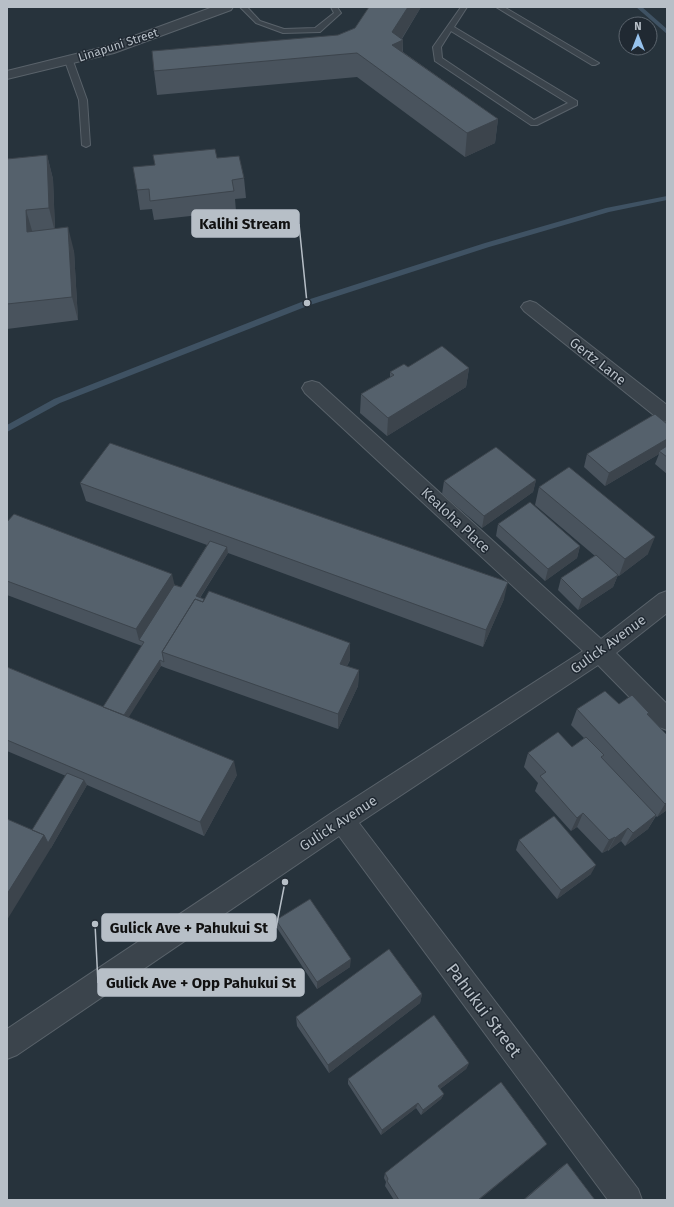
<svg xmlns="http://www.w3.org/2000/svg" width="674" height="1207" viewBox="0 0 674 1207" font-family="'Fira Sans',sans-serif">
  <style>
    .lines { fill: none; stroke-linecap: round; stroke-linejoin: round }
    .stream { fill: #3f5263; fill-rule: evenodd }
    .lane-casing { stroke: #59626a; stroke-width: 2 }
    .street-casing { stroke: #59626a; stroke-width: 2 }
    .lane { fill: #3b444c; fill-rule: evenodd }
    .street { fill: #3b444c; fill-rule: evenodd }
    .wall { fill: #49535d }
    .shaded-wall { fill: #3c444c }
    .building { fill: #55616c; stroke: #3c444c }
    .labels { text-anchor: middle; stroke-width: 3; stroke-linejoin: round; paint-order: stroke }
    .far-street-label { font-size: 12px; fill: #b7bfc7; stroke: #202932 }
    .street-label { font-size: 14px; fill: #b7bfc7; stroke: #202932 }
    .near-street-label { font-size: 17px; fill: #b7bfc7; stroke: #202932 }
    .leader { fill: none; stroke: #b7bfc7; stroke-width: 1.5 }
    .callout-dot { fill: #b7bfc7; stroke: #202932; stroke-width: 1.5 }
    .callout { fill: #b7bfc7; stroke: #b7bfc7; stroke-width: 1.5 }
    .callout-label { font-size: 15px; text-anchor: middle; font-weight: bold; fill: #111 }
  </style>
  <rect width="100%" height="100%" fill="#27333c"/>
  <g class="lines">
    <path class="stream" d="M 636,7 L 642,7 L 667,29 L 667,34 Z
      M 667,196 L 667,200 L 609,212 L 489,247 L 310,305 L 60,403 L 7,432 L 7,425 L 54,399 L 304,301 L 485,243 L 606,208 Z"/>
    <g class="lane-casing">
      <path id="lane" d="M 240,7 L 247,7 L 260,21 L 284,29 L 315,28 L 334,13 L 331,7 L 337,7 L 341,13 L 320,32 L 283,33 L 256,23 Z
        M 461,7 L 467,7 L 454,27 L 577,101 L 577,105 L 537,125 L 531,125 L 435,61 L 433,47 ZM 451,31 L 568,103 L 534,120 L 442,58 L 441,47 Z
        M 496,7 L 504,7 L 599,63 L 595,65 L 592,65 Z
        M 66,59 L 69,59 L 73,61 L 87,100 L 90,145 L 86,147 L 82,145 L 79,100 L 65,61 Z"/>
    </g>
    <g class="street-casing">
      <path id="street" d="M 213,7 L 233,7 L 231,10 L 114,53 L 7,79 L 7,71 L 104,47 Z
        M 530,301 L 536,303 L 667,405 L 667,422 L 660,420 L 524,311 L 521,307 L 524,303 Z
        M 312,381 L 319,383 L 601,639 L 659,594 L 667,591 L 667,613 L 616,653 L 667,704 L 667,730 L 659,727 L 598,665 L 359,823 L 638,1189 L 642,1200 L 608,1200 L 339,836 L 17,1055 L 7,1059 L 7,1029 L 333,812 L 583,651 L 305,393 L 302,388 L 305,383 Z"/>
    </g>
    <use href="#lane" class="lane"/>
    <use href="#street" class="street"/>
  </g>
  <path class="wall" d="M 369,7 L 421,7 L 402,39 L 403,40 L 403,52 L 498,119 L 495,143 L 465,157 L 357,77 L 157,95 L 154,71 L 338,35 L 355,28 Z
    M 47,155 L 53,179 L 55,229 L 74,251 L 78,320 L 7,329 L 7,159 Z
    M 217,158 L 244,178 L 246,198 L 235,199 L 236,211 L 154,220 L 152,209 L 140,210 L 137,190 L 155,165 Z
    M 408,367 L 469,368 L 466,387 L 387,436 L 360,413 L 361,394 L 390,377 L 390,372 Z
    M 667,424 L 667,474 L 655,464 L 659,454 L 605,486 L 584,467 L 587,454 Z
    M 536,480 L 533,492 L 482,528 L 442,494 L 444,481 Z
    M 80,483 L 504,599 L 483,647 L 228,553 L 200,598 L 350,660 L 347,666 L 359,670 L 358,686 L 338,729 L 166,668 L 161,666 L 128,717 L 237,775 L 204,836 L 87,785 L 51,848 L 32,830 L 66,776 L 7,751 L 7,667 L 103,707 L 142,646 L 7,595 L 7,522 L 181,587 L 207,545 L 86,501 Z
    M 539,487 L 648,554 L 619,576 L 616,574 L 618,575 L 613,587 L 578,610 L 558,590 L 561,578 L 595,556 L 535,505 Z
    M 498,524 L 580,546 L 577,558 L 545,581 L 496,536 Z
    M 619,704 L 649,713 L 648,715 L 667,735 L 667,810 L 657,817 L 656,816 L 648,829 L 625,846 L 621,841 L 608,851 L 608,850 L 602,853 L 577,827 L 571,831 L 535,791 L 538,783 L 524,767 L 528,753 L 572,747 L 584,738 L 571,725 L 577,709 Z
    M 519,840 L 591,874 L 557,899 L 516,850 Z
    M 276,920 L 350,967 L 317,989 L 277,928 Z
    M 422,994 L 420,1003 L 329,1073 L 297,1026 L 296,1017 Z
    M 469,1063 L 466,1069 L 440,1089 L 444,1094 L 441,1099 L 421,1115 L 416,1108 L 381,1135 L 348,1084 L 348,1079 Z
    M 547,1144 L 540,1150 L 479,1200 L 394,1200 L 385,1186 L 386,1182 L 384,1178 L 385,1173 Z
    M 567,1163 L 595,1200 L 523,1200 L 560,1168 Z"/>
  <path class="shaded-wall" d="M 408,7 L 421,7 L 400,41 L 403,40 L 402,64 L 391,69 L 392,32 Z
    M 498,119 L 495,143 L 465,157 L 467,133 Z
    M 47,155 L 53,179 L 55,232 L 49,208 Z
    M 26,210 L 33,234 L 27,232 Z
    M 68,227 L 74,251 L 78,320 L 72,297 Z
    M 469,368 L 466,387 L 387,436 L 388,418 Z
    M 667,439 L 667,449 L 659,451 L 659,454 L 605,486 L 609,473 Z
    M 536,480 L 533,492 L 482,528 L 484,516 Z
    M 655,537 L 648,554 L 619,576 L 625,559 Z
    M 580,546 L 577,558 L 545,581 L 548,569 Z
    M 227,547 L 228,553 L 197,602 L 196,596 Z
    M 172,574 L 176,591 L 139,640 L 136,629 Z
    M 618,575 L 613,587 L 578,610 L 582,599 Z
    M 508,582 L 504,599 L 483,647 L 486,630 Z
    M 350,643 L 350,660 L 340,680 L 340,664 Z
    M 160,660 L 161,666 L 122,728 L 120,722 Z
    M 359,670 L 358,686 L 338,729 L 338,714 Z
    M 234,761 L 237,775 L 204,836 L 200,822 Z
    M 84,780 L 87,785 L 51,848 L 7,920 L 7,894 L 44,835 Z
    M 667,802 L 667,810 L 657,817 L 665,804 Z
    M 583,813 L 577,827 L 571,831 L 577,818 Z
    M 656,815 L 648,829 L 625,846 L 633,833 Z
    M 628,828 L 621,841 L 608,851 L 615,838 Z
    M 615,837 L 608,850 L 602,853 L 609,840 Z
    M 596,865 L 591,874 L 557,899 L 561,890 Z
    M 351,959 L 350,967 L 317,989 L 317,982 Z
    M 422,994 L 420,1003 L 329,1073 L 328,1065 Z
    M 469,1063 L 466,1069 L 436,1092 L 438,1086 Z
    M 444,1094 L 441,1099 L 421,1115 L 423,1110 Z
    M 418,1103 L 416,1108 L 381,1135 L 382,1130 Z
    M 547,1144 L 540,1150 L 479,1200 L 478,1200 Z"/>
  <path class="building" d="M 369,7 L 408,7 L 392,32 L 403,40 L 392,45 L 498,119 L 467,133 L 357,53 L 154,71 L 152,51 L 338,35 L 355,28 Z
    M 215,149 L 217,158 L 239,156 L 244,178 L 232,180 L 234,191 L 150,201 L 149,189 L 137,190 L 133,167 L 155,165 L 153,155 Z
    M 47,155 L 49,208 L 26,210 L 27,232 L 68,227 L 72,297 L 7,304 L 7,159 Z
    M 442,346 L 469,368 L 388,418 L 361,394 L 394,375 L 390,372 L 404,364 L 408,367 Z
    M 655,414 L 667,424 L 667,439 L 609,473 L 587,454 Z
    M 110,443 L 508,582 L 486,630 L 80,483 Z
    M 667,446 L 667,457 L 659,451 Z
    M 496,447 L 536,480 L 484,516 L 444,481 Z
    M 569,467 L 655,537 L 625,559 L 539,487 Z
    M 530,502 L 580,546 L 548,569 L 498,524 Z
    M 14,514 L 172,574 L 136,629 L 7,581 L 7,522 Z
    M 210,541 L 227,547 L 196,596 L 204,599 L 203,602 L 195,599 L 162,652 L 164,662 L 160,660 L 124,715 L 103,707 L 144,642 L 139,640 L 174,585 L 181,587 Z
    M 596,555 L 618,575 L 582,599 L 561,578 Z
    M 209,591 L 350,643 L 340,664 L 359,670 L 338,714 L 162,652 L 195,599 L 203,602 Z
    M 7,667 L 234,761 L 200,822 L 7,740 Z
    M 605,691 L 619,704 L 632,695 L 649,713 L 647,714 L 667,735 L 667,802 L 665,804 L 577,709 Z
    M 558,732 L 572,747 L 586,737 L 604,755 L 601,757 L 656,815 L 633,833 L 628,828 L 615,838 L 615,837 L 609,840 L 583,813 L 577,818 L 540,776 L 546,772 L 528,753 Z
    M 67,773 L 84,780 L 48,843 L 44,835 L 32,830 Z
    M 554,816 L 596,865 L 561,890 L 519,840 Z
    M 7,819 L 44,835 L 7,894 Z
    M 310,899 L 351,959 L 317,982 L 276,920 Z
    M 389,949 L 422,994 L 328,1065 L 296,1017 Z
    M 434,1015 L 469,1063 L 438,1086 L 444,1094 L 423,1110 L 418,1103 L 382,1130 L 348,1079 Z
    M 501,1082 L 547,1144 L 478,1200 L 399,1200 L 387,1181 L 388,1179 L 385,1173 Z
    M 567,1163 L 595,1200 L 524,1200 Z"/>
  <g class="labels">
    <g class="far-street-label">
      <text transform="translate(118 45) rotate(-18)" y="4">Linapuni Street</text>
    </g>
    <g class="street-label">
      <text transform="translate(598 361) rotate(38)" y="5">Gertz Lane</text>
      <text transform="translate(456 520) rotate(43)" y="5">Kealoha Place</text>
      <text transform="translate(608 644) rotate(-36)" y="5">Gulick Avenue</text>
      <text transform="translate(338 823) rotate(-33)" y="5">Gulick Avenue</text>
    </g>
    <g class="near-street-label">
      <text transform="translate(484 1010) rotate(53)" y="6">Pahukui Street</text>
    </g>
  </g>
  <path class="leader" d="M307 303L299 224M285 882L276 928M95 924L98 983"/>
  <g class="callout-dot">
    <circle cx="307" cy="303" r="4"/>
    <circle cx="285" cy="882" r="4"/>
    <circle cx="95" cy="924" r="4"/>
  </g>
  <g class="callout">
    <rect x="192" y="210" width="107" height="27" rx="4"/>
    <rect x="102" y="914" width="174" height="27" rx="4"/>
    <rect x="98" y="969" width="206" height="27" rx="4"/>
  </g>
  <g class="callout-label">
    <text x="245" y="229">Kalihi Stream</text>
    <text x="189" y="933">Gulick Ave + Pahukui St</text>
    <text x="201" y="988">Gulick Ave + Opp Pahukui St</text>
  </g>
  <rect width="674" height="1207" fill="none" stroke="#b7bfc7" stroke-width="16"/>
  <g transform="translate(638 36)"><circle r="19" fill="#202932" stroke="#5c656e"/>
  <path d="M0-3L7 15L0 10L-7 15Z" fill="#96c2ed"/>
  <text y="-6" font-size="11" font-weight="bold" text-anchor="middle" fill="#b7bfc7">N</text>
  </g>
</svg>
